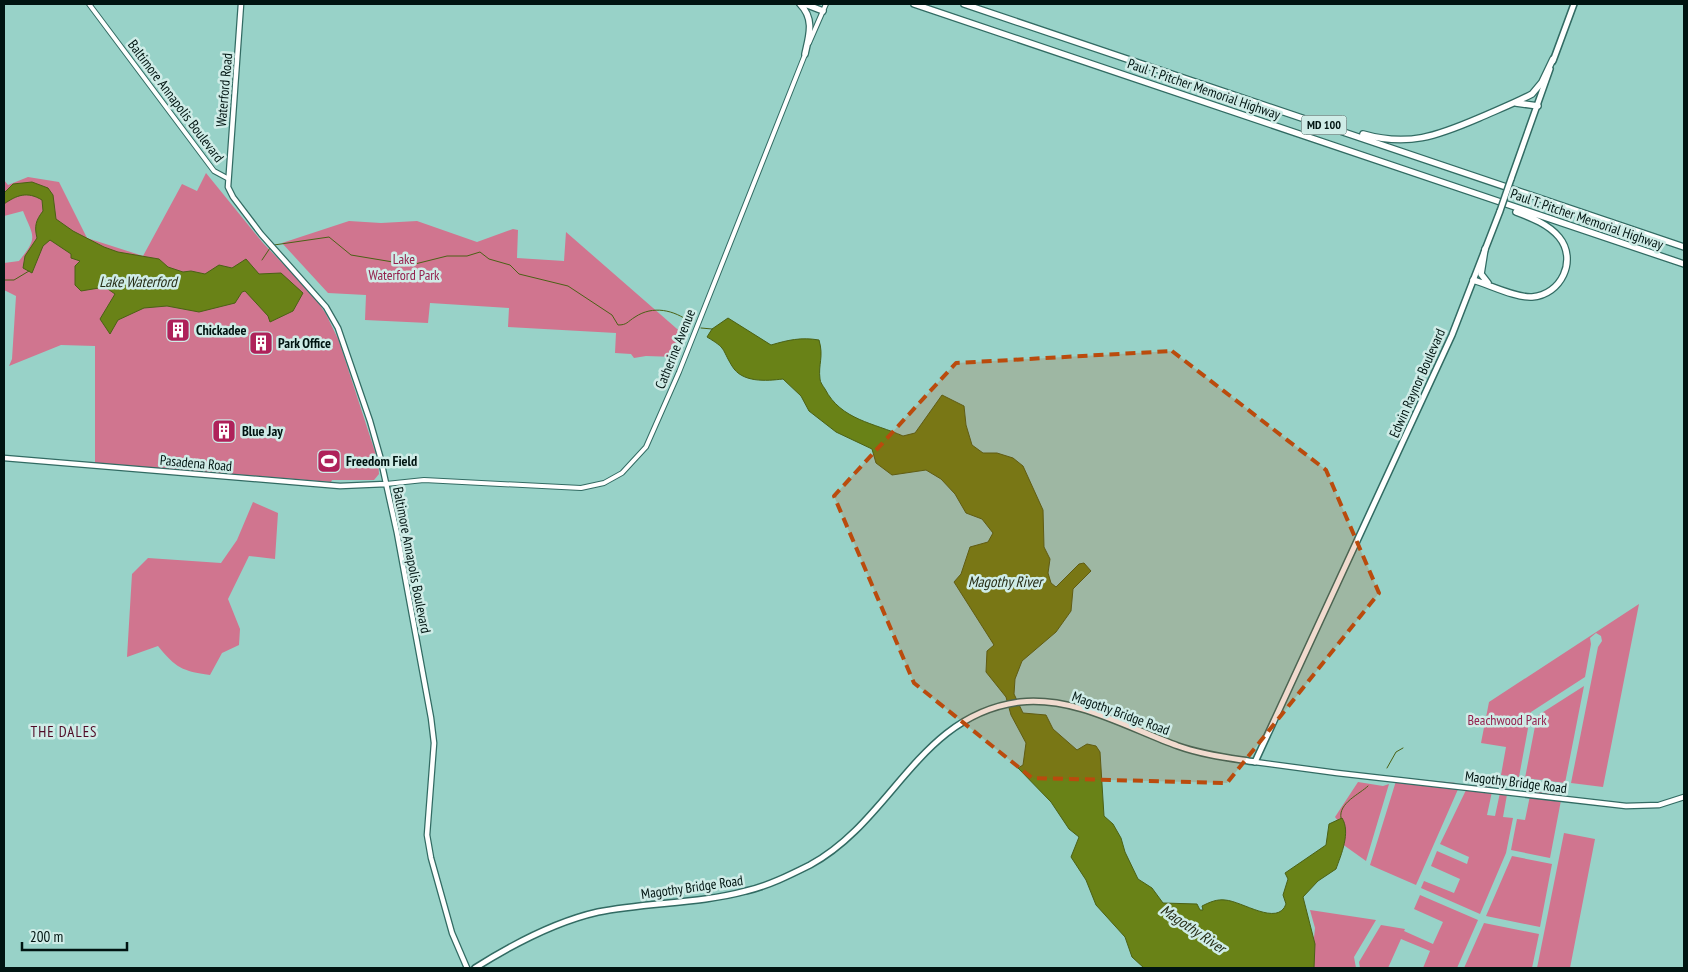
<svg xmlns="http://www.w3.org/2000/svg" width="1688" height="972" viewBox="0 0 1688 972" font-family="'PT Sans Narrow',sans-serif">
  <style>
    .green { fill: #d0758f }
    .water { fill: #698217; stroke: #4a6115 }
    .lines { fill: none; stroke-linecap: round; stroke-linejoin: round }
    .stream { stroke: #4a6115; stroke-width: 1 }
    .tertiary-casing { stroke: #326b63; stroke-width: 6 }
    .secondary-casing { stroke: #326b63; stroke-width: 7 }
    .primary-casing { stroke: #326b63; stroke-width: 8 }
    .motorway-casing { stroke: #326b63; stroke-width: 8 }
    .tertiary { stroke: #fff; stroke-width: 4 }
    .secondary { stroke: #fff; stroke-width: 4.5 }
    .primary { stroke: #fff; stroke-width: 5 }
    .motorway { stroke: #fff; stroke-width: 5.5 }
    .primary-bridge-casing { stroke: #326b63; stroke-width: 8; stroke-linecap: butt }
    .primary-bridge { stroke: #fff; stroke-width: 5 }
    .marked { fill: #ba4b0d; fill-opacity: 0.2; stroke: #ba4b0d; stroke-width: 4; stroke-dasharray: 10 6; stroke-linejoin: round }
    .labels { text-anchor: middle; stroke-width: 5; stroke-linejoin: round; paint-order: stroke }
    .shield { fill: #cfece7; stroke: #3e5551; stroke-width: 1 }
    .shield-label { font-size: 12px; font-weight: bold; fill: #001411 }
    .street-label { font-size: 14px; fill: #001411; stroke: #cfece7 }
    .park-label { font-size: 14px; fill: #94214d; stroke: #cfece7 }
    .poi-label { font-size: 14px; font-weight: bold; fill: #001411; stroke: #cfece7; text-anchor: start }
    .water-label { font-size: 15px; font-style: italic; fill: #272d17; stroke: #cfece7 }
    .neighbourhood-label { font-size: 15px; letter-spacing: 1px; fill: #4f0b26; stroke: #cfece7 }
  </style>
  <rect width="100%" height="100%" fill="#98d2c8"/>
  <path class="green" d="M 206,173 L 263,243 L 313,295 L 326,314 L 339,341 L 378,461 L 379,474 L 374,480 L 332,480 L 331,482 L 95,463 L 95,346 L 61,345 L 9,366 L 12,359 L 16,296 L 4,290 L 4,263 L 19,261 C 38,237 34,238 23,211 L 4,216 L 4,180 L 8,185 L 28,177 L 59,182 L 87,238 L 143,256 L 182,184 L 197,191 Z
    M 349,221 L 381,223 L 417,221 L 477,242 L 513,229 L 518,230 L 517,258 L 564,261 L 566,232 L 684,335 L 676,357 L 646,356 L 634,358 L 631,354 L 615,353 L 616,333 L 508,327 L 509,308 L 430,303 L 428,323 L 365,320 L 366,295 L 328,293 L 282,243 Z
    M 253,502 L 278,513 L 275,559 L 249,556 L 228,599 L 240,629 L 239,645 L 222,653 L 210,675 C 182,671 176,668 158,646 L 127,657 L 132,574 L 148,558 L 221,563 L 237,540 Z
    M 1639,604 L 1603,787 L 1571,783 L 1598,647 L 1602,641 L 1601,636 L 1596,633 L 1590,638 L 1591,644 L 1585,677 L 1531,712 L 1519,777 L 1501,775 L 1506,747 L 1481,743 L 1489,702 Z
    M 1584,686 L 1565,783 L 1525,778 L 1537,716 Z
    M 1404,778 L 1456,783 L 1459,787 L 1416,885 L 1370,865 L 1396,781 Z
    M 1358,782 L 1383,786 L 1389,784 L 1366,861 L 1338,841 L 1344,829 L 1335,817 Z
    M 1471,785 L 1493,787 L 1487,815 L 1495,816 L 1501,788 L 1508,789 L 1503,817 L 1513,818 L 1506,853 L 1480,914 L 1421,888 L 1424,881 L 1454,893 L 1460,879 L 1431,866 L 1437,851 L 1467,864 L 1469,857 L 1440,844 L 1467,788 Z
    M 1531,791 L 1562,795 L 1550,858 L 1511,850 L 1517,819 L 1525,820 Z
    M 1564,833 L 1595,839 L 1570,968 L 1537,968 Z
    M 1512,856 L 1552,864 L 1540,927 L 1486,916 Z
    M 1420,895 L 1478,920 L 1457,968 L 1423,968 L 1430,951 L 1401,939 L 1388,968 L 1360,968 L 1359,962 L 1381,925 L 1405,929 L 1404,931 L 1433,944 L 1443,922 L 1414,909 Z
    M 1310,910 L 1376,920 L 1354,957 L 1356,968 L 1311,968 L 1315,928 Z
    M 1484,923 L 1539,934 L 1532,968 L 1464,968 Z"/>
  <path class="water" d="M 32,182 L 48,188 L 53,195 L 56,219 L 73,231 L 104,247 L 118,252 L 159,259 L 168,267 L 183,272 L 191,271 L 205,274 L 219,265 L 232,268 L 246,259 L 259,274 L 281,273 L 303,293 L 293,311 L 270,322 L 268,316 L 245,291 L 242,292 L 235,303 L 199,312 L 167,306 L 144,308 L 118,320 L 110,334 L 100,319 L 115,294 L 105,287 L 81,291 L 75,285 L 75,266 L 80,261 L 71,258 L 71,254 L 50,240 L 43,246 L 32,273 L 23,268 L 25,256 L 37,238 C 34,226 36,220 43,211 L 42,200 C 27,191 17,195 4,204 L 4,193 L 13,184 Z
    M 728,318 L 771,345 C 788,340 801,337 819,340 C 824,357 818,364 820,379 C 820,382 823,386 825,389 C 841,420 874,423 903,436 L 915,433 L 942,395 L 964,406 L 966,425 L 972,445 L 983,453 L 997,453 L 1013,458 L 1023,466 L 1043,510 L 1044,547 L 1050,559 L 1048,573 L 1051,583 L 1056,587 L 1079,564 L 1084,563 L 1091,571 L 1073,589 L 1071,611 L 1056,632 L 1022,661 L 1015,679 L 1014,694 L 1023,713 L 1046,715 L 1053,729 L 1077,750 L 1087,744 L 1096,746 L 1100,752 L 1104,816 L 1113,824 L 1121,838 L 1125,852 L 1138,879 L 1152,888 L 1163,903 L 1197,904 L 1200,910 L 1203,910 L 1202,906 C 1210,902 1217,899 1225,900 C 1242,901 1278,927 1286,904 L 1283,895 L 1288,879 L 1285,873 L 1326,845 L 1329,824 L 1342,818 C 1351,832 1341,855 1336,869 L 1318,881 L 1303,897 L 1315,944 L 1314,968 L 1144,968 L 1132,957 L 1125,937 L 1096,905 L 1086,880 L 1071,857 L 1079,837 L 1069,829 L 1051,802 L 1018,768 L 1023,765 L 1026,743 L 1011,715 L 1006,697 L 986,672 L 987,651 L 994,645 L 954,582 L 961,574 L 970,547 L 988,542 L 993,533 L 982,519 L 966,513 L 955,494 L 941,479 L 926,470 L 892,475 L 876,463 L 872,449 L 836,432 L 809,411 L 801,396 L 783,379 C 766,381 742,383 732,366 C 721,348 727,349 707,337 L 712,329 Z"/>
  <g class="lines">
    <path class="stream" d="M 274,245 L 329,237 L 351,255 L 411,265 L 447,256 L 467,256 L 480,252 L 489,259 L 510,265 L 519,274 L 568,286 L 612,315 L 618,325 C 627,325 627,322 635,317 C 653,305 674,310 690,322
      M 262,260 L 270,248
      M 4,280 L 14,280 L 29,271
      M 701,328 L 712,329
      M 1387,768 L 1396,752 L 1403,748
      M 1341,818 C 1338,803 1360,794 1368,786"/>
    <g class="tertiary-casing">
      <path id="tertiary" d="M 89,4 L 214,171 L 227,178
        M 809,43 L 826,4
        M 386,484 L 424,480 L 581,488 L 604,483 L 622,473 L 646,447 L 679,372 L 806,52"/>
    </g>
    <g class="secondary-casing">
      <path id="secondary" d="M 241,4 L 228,187 L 233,197 L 261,234 L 326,307 L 338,328 L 370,421 L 380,456 L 397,533 L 431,718 L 434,743 L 427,835 L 431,858 L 452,933 L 467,968
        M 4,458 L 340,486 L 386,484
        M 1255,762 L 1337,773 L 1626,806 L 1659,805 L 1684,797"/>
    </g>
    <g class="primary-casing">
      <path id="primary" d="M 1553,61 L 1574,4
        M 1511,179 L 1550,69
        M 475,968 C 513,944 554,922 598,912 C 647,902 698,904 746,891 C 768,886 790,875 810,865 C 893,820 918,715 1020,702 C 1075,696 1128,728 1178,746 C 1203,755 1230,758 1255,762 L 1452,335 L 1500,211"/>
    </g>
    <g class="motorway-casing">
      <path id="motorway" d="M 800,4 C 815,19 809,36 805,54
        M 805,4 L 823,11
        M 914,4 L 1684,264
        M 964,4 L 1684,247
        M 1516,103 L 1538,106
        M 1363,134 C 1408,147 1437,136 1479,118 C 1497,110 1515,103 1532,94 L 1542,82 L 1553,59
        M 1485,249 L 1481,274 L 1488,283
        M 1473,280 C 1490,285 1516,298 1532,297 C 1561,295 1578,260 1559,237 C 1548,224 1532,218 1516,212"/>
    </g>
    <use href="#tertiary" class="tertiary"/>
    <use href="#secondary" class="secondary"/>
    <use href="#primary" class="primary"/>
    <use href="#motorway" class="motorway"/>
    <g class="primary-bridge-casing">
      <path id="primary-bridge" d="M 1500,211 L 1511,179"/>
    </g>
    <use href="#primary-bridge" class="primary-bridge"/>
  </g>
  <path class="marked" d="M 1172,351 L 1326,470 L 1379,593 L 1227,783 L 1032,778 L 914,683 L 834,496 L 956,363 Z"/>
  <defs>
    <g id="building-square" transform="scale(1.25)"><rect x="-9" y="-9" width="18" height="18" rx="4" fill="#af215a" stroke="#cfece7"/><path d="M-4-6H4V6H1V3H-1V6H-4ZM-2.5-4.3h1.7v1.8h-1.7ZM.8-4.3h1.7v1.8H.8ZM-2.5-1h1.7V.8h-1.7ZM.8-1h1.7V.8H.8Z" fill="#fff"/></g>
    <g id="stadium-square" transform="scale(1.25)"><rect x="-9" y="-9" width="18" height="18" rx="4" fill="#af215a" stroke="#cfece7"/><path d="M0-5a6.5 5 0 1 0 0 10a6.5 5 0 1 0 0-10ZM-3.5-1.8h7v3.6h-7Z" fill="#fff"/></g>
  </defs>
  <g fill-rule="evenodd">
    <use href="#building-square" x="178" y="330"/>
    <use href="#building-square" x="261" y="343"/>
    <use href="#building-square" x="224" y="431"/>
    <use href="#stadium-square" x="329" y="461"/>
  </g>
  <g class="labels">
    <rect class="shield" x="1301.5" y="115.5" width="45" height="19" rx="4"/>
    <g class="shield-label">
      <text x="1324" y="129">MD 100</text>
    </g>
    <g class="street-label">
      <text transform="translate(1204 89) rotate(19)" y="5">Paul T. Pitcher Memorial Highway</text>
      <text transform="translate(224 90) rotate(-85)" y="5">Waterford Road</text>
      <text transform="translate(176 101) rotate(53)" y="5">Baltimore Annapolis Boulevard</text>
      <text transform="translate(1587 219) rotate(19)" y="5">Paul T. Pitcher Memorial Highway</text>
      <text transform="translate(675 349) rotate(-68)" y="5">Catherine Avenue</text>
      <text transform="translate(1417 383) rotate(-66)" y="5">Edwin Raynor Boulevard</text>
      <text transform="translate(196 463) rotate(5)" y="5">Pasadena Road</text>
      <text transform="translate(412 560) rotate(79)" y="5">Baltimore Annapolis Boulevard</text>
      <text transform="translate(1121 713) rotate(20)" y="5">Magothy Bridge Road</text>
      <text transform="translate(1516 782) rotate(7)" y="5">Magothy Bridge Road</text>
      <text transform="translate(692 887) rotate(-8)" y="5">Magothy Bridge Road</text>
    </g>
    <g class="park-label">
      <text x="404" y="264">Lake<tspan x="404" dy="16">Waterford Park</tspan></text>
      <text x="1507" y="725">Beachwood Park</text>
    </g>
    <g class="poi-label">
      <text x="196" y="335">Chickadee</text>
      <text x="278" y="348">Park Office</text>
      <text x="242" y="436">Blue Jay</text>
      <text x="346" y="466">Freedom Field</text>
    </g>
    <g class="water-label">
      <text x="138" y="287">Lake Waterford</text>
      <text x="1005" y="587">Magothy River</text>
      <text transform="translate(1193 929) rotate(34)" y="5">Magothy River</text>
    </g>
    <g class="neighbourhood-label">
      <text x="64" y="737">THE DALES</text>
    </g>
  </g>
  <rect width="1688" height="972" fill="none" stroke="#001411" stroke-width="10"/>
  <path d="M22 942v8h105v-8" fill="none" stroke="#001411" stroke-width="2.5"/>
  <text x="30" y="942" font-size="15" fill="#001411" stroke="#cfece7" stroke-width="4" paint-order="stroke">200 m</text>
</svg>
